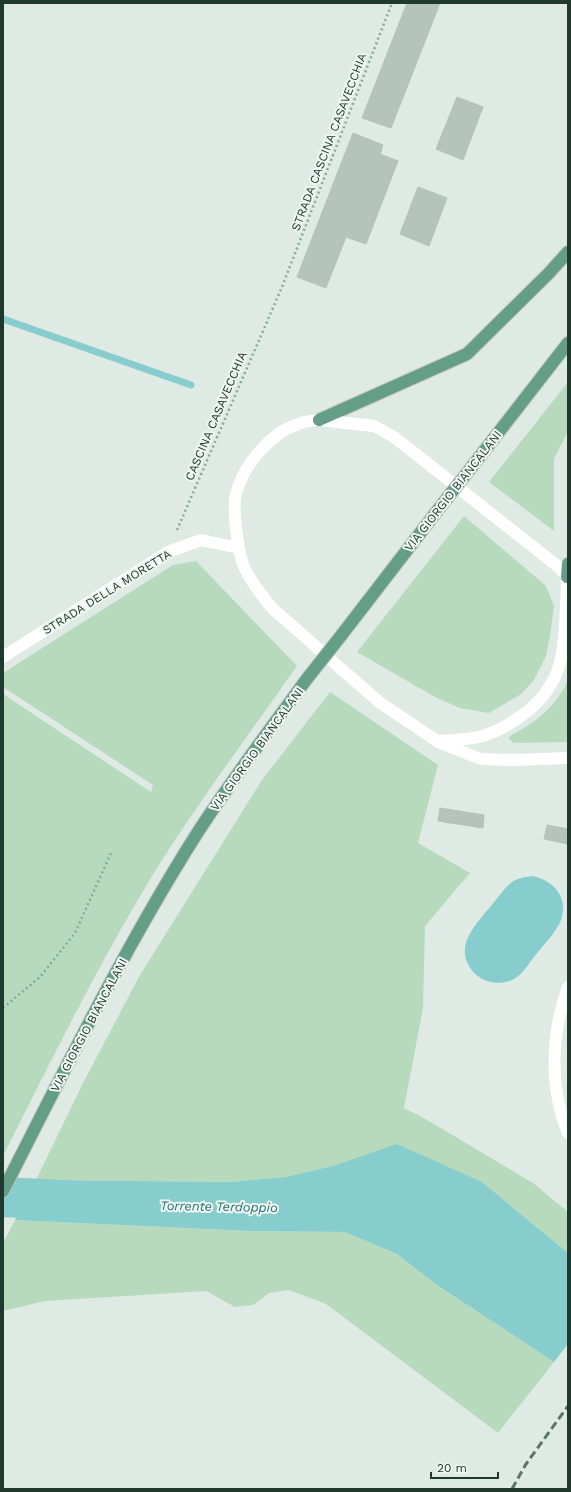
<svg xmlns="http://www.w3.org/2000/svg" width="571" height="1492" viewBox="0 0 571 1492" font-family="'Work Sans',sans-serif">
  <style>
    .green { fill: #b7dabc }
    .water { fill: #87cdce }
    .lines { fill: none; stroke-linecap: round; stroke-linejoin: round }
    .stream { stroke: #87cdce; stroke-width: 7 }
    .river { stroke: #87cdce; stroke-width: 40 }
    .building { fill: #b4c4bc; stroke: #b1c3b9 }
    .primary-casing { stroke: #bcc4c1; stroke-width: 14 }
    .path { stroke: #80ac98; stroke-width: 2.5; stroke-dasharray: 2 3; stroke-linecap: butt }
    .street { stroke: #fff; stroke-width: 12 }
    .primary { stroke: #649e87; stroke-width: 12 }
    .rail { stroke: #5a756a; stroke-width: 3; stroke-dasharray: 8 4; stroke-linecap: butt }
    .primary-bridge-casing { stroke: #bcc4c1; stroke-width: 14; stroke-linecap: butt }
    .primary-bridge { stroke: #649e87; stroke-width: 12 }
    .labels { text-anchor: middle; stroke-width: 4; stroke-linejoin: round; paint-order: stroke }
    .street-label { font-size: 12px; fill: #20392f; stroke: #eff6f1 }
    .water-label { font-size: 13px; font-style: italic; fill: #1d7072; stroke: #eff6f1 }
  </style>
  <rect width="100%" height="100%" fill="#deeae3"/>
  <path class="green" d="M 568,382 L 568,431 L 554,459 L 554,531 L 489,482 Z
    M 464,516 L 546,586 L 554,606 L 550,636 L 546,656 L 534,680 L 521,694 L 489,713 L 460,708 L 435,697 L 357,652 Z
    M 196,561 L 297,666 C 245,740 190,813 143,891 C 92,977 48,1067 3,1156 L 3,694 L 151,792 L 153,785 L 3,687 L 3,673 L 173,565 Z
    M 568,680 L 568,742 L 514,743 L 509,739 L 510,736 C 535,723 556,707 568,680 Z
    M 330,692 L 438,765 L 418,843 L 470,873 L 425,926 L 423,1008 L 404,1108 L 427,1120 L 533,1183 L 568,1212 L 568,1253 L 482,1182 L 336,1165 L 286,1177 L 229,1182 L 36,1180 L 83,1083 L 140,975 L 262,780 Z
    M 15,1220 L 249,1231 L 345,1232 L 397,1254 L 437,1285 L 554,1362 L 498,1433 L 326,1304 L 289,1290 L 269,1293 L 253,1305 L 235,1307 L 206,1291 L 45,1301 L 3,1311 L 3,1243 Z"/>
  <path class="water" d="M 532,876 C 553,880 569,897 561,920 C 557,931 546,942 538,952 C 531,960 524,973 514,979 C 506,983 495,984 487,981 C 479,978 473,973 469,966 C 456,944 477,923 490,907 C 497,899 503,889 512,882 C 518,878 525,877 532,876 Z
    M 397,1144 L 482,1182 L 568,1253 L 568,1344 L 554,1362 L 437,1285 L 397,1254 L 345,1232 L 249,1231 L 15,1220 L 36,1180 L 229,1182 L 286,1177 L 336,1165 Z"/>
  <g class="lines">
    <path class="stream" d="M 3,319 L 191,385"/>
    <path class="river" d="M 3,1197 L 81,1201"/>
  </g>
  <path class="building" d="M 407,3 L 440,3 L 391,128 L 362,118 Z
    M 457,97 L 483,107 L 463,160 L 436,149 Z
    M 353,133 L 383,145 L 380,154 L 398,161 L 366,244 L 346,237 L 326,288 L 297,277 Z
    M 418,187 L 447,198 L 429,246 L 400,234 Z
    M 440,808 L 484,815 L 483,828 L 438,821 Z
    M 547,825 L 568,829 L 568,844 L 544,839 Z"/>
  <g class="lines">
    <g class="primary-casing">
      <path id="primary" d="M 319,420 L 467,354 L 549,273 L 568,252
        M 474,464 L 568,343
        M 567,577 L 568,564
        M 340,637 L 441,506
        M 3,1191 C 64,1071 124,949 196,835 C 230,782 269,731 306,680"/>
    </g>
    <path class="path" d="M 177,530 L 282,287 L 392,3
      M 3,1008 L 40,977 L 75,933 L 111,853"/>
    <path class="street" d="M 319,420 L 374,426 L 394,437 L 560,568 L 567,577 C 566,603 566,642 559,666 C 549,700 515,725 483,736 C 469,740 451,740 437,741 L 379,702 L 273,609 C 262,596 249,580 243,564 C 238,549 232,509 236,494 C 243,466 270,433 298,424 C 304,421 312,421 319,420 Z
      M 3,657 L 168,552 L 201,540 L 239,548
      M 438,742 L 481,759 L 513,760 L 568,758
      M 568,987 C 551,1034 549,1087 568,1133"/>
    <use href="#primary" class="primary"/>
    <path class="rail" d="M 512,1489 L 526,1464 L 568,1406"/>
    <g class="primary-bridge-casing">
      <path id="primary-bridge" d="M 441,506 L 474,464
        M 306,680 L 340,637"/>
    </g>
    <use href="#primary-bridge" class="primary-bridge"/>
  </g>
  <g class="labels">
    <g class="street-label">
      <text transform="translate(329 142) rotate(-69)" y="4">STRADA CASCINA CASAVECCHIA</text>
      <text transform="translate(216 416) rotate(-67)" y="4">CASCINA CASAVECCHIA</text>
      <text transform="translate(453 491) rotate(-52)" y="4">VIA GIORGIO BIANCALANI</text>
      <text transform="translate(107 592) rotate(-32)" y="4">STRADA DELLA MORETTA</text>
      <text transform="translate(257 749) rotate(-54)" y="4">VIA GIORGIO BIANCALANI</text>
      <text transform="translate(89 1025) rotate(-62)" y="4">VIA GIORGIO BIANCALANI</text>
    </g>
    <g class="water-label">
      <text transform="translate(219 1206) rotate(1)" y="5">Torrente Terdoppio</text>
    </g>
  </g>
  <rect width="571" height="1492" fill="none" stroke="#20392f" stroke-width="8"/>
  <path d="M431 1472v6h67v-6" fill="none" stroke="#20392f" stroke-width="2"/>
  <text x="437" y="1472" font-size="12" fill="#20392f" stroke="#eff6f1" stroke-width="3" paint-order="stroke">20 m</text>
</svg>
